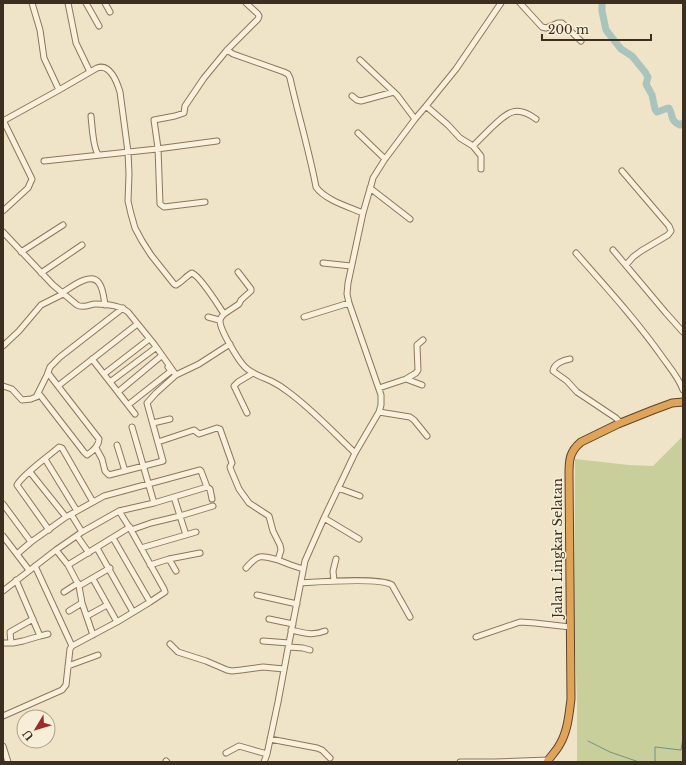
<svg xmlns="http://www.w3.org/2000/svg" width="686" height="765" viewBox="0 0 686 765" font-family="'Libre Baskerville',serif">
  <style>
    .green { fill: #c9cf9b }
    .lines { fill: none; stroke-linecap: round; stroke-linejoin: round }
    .stream { stroke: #6f938a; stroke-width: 1 }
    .river { stroke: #a9c4bc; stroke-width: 7 }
    .minor-casing { stroke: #8d765c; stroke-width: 7 }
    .highway-casing { stroke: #5b4430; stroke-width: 9 }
    .minor { stroke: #faf1dc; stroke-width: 5 }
    .highway { stroke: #e0a458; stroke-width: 7 }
    .labels { text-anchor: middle; stroke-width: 3; stroke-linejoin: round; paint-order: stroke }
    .street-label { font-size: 13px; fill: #3d2e20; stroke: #f7eed8 }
  </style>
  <rect width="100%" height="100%" fill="#f0e4c8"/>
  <path class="green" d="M 683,436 L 683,762 L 577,762 L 577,701 L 574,617 L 575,459 L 629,465 L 653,466 Z"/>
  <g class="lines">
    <path class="stream" d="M 588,741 L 610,752 L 639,762
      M 655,762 L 655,747 L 681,750 L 683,738"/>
    <path class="river" d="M 602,3 L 602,11 L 606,30 L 621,49 L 632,56 L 645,72 L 648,77 L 646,84 L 652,95 L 655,109 L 657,112 C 662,111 665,108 669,108 C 674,116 669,120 680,125 L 683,123"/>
    <g class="minor-casing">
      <path id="minor" d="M 32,3 L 40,30 L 44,58 L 59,90
        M 68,3 L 76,43 L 90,72
        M 86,3 L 99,26
        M 105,3 L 110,12
        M 520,3 L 542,27 L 546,28 L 558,23 L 562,23 L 581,41
        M 227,50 L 233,54 L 284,72 L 288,74 L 290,78 C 298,114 309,150 316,187 C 325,200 349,207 363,213
        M 360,60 L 397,95 L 415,119
        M 352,96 L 357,100 L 361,101 L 394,92
        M 426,106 L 448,125 L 460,138 L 473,146 C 479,140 485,134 491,128 C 507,113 515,104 536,119
        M 91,116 C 92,125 93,148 98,154
        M 3,120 L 32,179 L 28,188 L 3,211
        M 3,121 L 59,90 L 97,68 C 110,63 117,82 120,92 L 128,152 L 129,174 L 128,201 L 131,214 L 135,228 L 142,241 L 151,255 L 174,284 L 176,285 C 182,282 186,276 192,273 C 201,277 218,305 224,314 C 222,316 220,318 220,321 C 220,330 238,360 245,367 C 252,374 262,377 271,381 C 277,384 282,387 287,391 C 312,409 333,432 355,453
        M 358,133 L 385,159
        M 473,146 L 481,156 L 481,169
        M 44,161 L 157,149 L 217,141
        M 622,171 L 669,226 L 671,231 L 668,235 L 641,251 L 633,257 L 626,265
        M 370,188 L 410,219
        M 205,202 L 164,207 L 160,204 L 158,148 L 154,120 L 175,116 L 184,113 L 185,106 L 204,78 L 227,50 L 258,19 L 259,16 L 258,14 L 246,3
        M 3,232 L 53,285 L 77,305 C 84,309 89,304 96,304 C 107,304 119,305 128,312 L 154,344 L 176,375
        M 613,250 L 666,313 L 683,332
        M 21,252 L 63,225
        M 576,253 C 606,287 637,321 663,358 C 670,368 679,378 683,390
        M 323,263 L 351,266
        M 41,273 L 82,245
        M 62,293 C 70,288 91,271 99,283 C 103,288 104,298 105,305
        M 224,314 L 239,304 L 241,300 L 251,291 L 251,289 L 238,272
        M 208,317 L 219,320
        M 304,317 L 349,303
        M 3,346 L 19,331 L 41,305 L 63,294
        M 92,359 L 135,414
        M 570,359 C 563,360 554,364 553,371 L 567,381 L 577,392 L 616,418 L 621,423
        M 48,373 L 58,386 L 136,325
        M 104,374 L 148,340
        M 406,379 L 416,373 L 418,370 L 417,346 L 417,345 L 423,340
        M 110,382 L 154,349
        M 3,386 L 12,389 L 22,400 L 31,399 L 36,397 L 47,375 L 50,367 L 60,357 L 123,308
        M 379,388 L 406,379 L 422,385
        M 118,392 L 160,357
        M 36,397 L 40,395 L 84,452 L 87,455 C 93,451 99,446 99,439 L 58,386
        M 128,405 L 171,371 L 168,367
        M 379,412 L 410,417 L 414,420 L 427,436
        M 247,413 L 234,386 L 238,382 L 253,373
        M 153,423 L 170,419
        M 132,427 L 154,503
        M 158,442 L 194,430 L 199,434 L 217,428 L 220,429 L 232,463 L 230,467 L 231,470 L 239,489 L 249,503 L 269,516 L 273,531 L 280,545 L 281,550 L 278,560 L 291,565 L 303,569
        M 117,445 L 125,471
        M 96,448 L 102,459 L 105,471 L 109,475 L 163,461 L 147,403 L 156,393 L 176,375 L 199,364 L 230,344
        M 45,459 L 77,511
        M 30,472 L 66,517
        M 207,487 L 210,489 L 212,499
        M 338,488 L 360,496
        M 3,504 L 31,542
        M 71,514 L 82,532
        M 324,518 L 359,539
        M 49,530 L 17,485 C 22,475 49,456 59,447 L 62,448 L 93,502
        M 131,530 L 151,523 L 180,516 L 174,497
        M 186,535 L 180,516 L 213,506
        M 3,536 L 29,570
        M 77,536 L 89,553
        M 113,538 L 150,602
        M 97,548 L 133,612
        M 141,548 L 196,532
        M 56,550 L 68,565 L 130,527
        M 169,559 L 176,571
        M 68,565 L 79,586 L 82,603 L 93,635
        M 150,565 L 169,559 L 200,553
        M 35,566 L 72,646
        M 246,568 C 258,554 261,555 278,560
        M 93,579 L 117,622
        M 334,581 L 333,571 L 336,559
        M 301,583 C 318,582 380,577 392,585 L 410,617
        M 79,586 L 110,568
        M 3,591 L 56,550 L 82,532 L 119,511 L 154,503 L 207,487 L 201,471 L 200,470 L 104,496 L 66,517 L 31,542 L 17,554
        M 64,592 L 78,583
        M 257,595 L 297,604
        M 69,611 L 82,603
        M 87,616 L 107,605
        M 269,619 L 293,624
        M 291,630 C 305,633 312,636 325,631
        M 40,636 L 48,634
        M 476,637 L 520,622 L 535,623 L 570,627
        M 263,641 L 289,643
        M 3,643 L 13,643 L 23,641 L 40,636 L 16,580
        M 11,643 L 10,632 L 33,619
        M 170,644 L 178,652 L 206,661 L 227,670 L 232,671 L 241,670 L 263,667 L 284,669
        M 289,647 L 303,648 L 310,650
        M 68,666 L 98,655
        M 3,716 L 62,690 L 66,685 L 70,649 L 72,646 L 117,622 L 150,602 L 165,592 L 164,589 L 131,530 L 119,511
        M 270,739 L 317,748 L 322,750 L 330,758
        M 3,746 L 8,762
        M 226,753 L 239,746 L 267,754
        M 166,761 L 167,762
        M 264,762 L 267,754 L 278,702 L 289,643 L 305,561 L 324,518 L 355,453 L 379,412 L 381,405 L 381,395 L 349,303 L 347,294 L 348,283 L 363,213 L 372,182 L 373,178 L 385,159 L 415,119 L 426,106 L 456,69 L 501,3
        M 460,762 L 495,762 L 548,760"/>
    </g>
    <g class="highway-casing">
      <path id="highway" d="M 547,762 C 551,756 557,750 560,744 C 568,730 569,714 571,699 L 569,474 C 569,461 569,452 581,442 L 618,424 L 653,410 L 672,403 L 683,402"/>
    </g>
    <use href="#minor" class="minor"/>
    <use href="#highway" class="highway"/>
  </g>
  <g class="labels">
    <g class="street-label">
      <text transform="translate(557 548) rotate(-90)" y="5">Jalan Lingkar Selatan</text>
    </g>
  </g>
  <rect width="686" height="765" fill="none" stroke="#3d2e20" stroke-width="8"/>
  <g transform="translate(36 729) rotate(232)"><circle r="19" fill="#f7eed8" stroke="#ada18e"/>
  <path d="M0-3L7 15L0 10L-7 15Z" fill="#9e2a2b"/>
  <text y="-6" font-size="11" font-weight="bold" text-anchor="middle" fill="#3d2e20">U</text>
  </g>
  <path d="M542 34v6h109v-6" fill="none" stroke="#3d2e20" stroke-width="2"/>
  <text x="548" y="34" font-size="12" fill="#3d2e20" stroke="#f7eed8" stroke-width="3" paint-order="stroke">200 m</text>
</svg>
